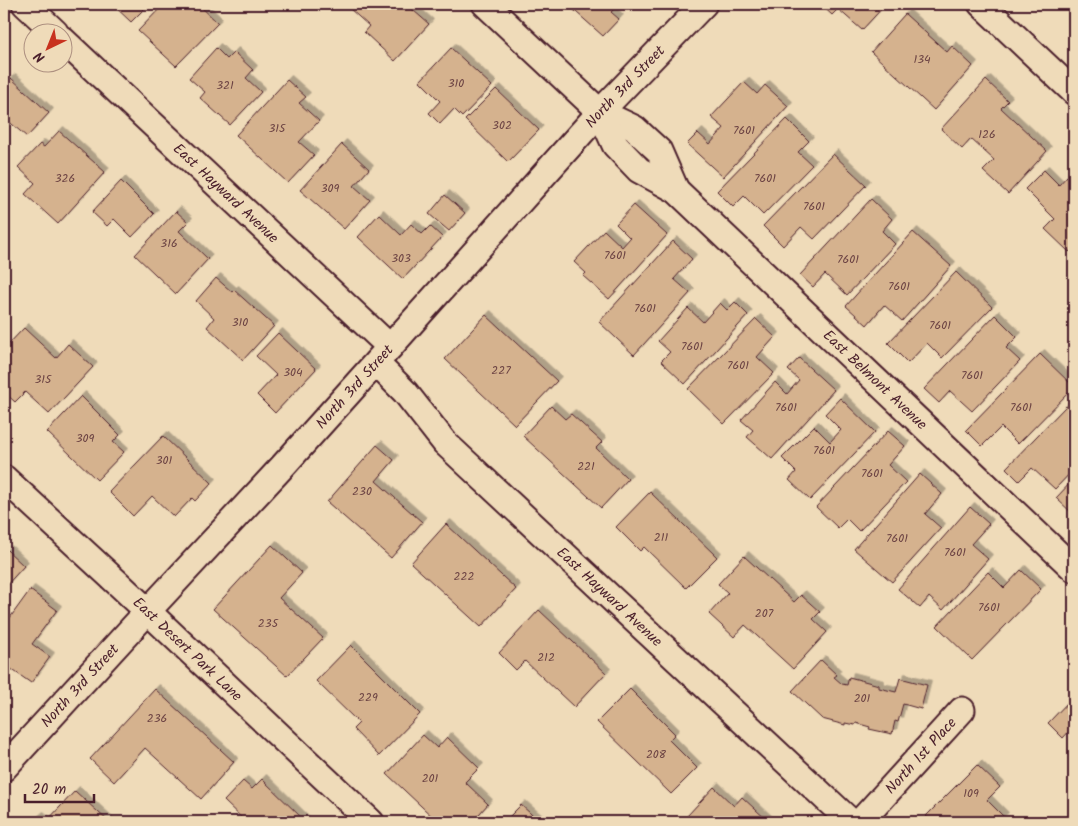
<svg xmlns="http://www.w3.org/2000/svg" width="1078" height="826" font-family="Kalam,sans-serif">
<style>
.building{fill:#d5b28e;stroke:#4a1f2b;filter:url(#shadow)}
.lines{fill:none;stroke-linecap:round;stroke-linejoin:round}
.street-casing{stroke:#4a1f2b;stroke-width:29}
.street{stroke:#efdbb9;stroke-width:25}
.labels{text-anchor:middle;stroke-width:4;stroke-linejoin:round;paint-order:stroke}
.number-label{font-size:12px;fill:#6d4444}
.street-label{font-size:15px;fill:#4a1f2b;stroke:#efdbb9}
</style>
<defs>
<filter id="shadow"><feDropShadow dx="4.5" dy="-4.5" stdDeviation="0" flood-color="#0004"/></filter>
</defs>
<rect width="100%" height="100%" fill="#efdbb9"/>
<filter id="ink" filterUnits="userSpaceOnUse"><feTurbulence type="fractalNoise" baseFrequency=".02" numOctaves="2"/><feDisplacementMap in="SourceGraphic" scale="10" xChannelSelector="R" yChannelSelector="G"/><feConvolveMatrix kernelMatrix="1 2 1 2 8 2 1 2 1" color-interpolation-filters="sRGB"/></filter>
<g filter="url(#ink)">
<g class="building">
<polygon points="112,4 149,4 131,22"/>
<polygon points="164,4 198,4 218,23 176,66 138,31"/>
<polygon points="353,4 406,4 429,24 395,61 364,32 369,26 349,8"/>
<polygon points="567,4 619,4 611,12 619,19 603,36"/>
<polygon points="820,4 886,4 862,30 838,9 832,15"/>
<polygon points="905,14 947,52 952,46 973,66 934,110 871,52"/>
<polygon points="216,48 227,59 234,52 253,70 246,78 261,92 230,125 200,98 205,92 189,78"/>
<polygon points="451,48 492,86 462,117 454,109 440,124 429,113 440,101 420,81"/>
<polygon points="11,78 49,113 27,137 6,119 4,122 4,86"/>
<polygon points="287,80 306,97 299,103 319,121 299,142 314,155 288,183 236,135"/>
<polygon points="986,80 1008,101 1001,108 1047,151 1008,194 983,171 994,160 971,139 962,149 941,129"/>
<polygon points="744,82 757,94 765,85 788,106 723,177 687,144 698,133 710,144 724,128 711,117"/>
<polygon points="496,89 539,130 508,162 465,120"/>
<polygon points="787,119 809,141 798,152 812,165 763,215 744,196 733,207 717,191"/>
<polygon points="59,131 105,172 58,224 25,194 35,183 18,167 40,144 44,147"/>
<polygon points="342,144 369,169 354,186 370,200 344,229 300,190"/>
<polygon points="833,154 866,185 814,239 801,227 783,246 763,226"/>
<polygon points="1044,170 1059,185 1067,176 1074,183 1074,247 1069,252 1045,229 1055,219 1025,189"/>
<polygon points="121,181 154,214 132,237 114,219 107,226 92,212"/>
<polygon points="445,195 465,213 449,231 429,214"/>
<polygon points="871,199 892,219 882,231 895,244 847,295 825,274 813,287 800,275"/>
<polygon points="634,205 667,235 609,299 583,276 586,273 574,262 604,230 622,247 630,238 616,224"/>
<polygon points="176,211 188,222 179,231 208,259 176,294 135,255"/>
<polygon points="379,214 401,235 411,224 422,234 430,226 442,237 403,279 358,237"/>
<polygon points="913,232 951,266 902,321 884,305 867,325 846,306"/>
<polygon points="673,241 692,259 674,279 690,293 634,355 599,322"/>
<polygon points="956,272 992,307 942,358 927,343 908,363 888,343"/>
<polygon points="216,278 232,292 234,290 274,326 243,360 207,327 214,318 196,301"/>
<polygon points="735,302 748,315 685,384 661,361 670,352 658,341 688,308 703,322 720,303 727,310"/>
<polygon points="486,315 557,381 515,425 445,359"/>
<polygon points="995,315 1017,337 1006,348 1020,361 972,411 950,391 939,403 924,389"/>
<polygon points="756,319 775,337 757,357 774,373 724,424 688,389"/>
<polygon points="24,328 56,358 68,344 93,367 49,414 25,392 15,402 4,392 4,349"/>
<polygon points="278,333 316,369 275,413 257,395 276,375 256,356"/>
<polygon points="1040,354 1074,387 1018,444 1001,427 982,446 966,430"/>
<polygon points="799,358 834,390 772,459 747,437 753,430 741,420 775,382 787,394 799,380 788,370"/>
<polygon points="81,396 120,435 113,442 124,452 97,480 47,432"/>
<polygon points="840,398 875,432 810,500 789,480 796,472 782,458 814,426 830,442 841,430 825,414"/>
<polygon points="551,406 565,419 571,414 602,442 596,448 628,479 601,508 523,436"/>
<polygon points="1066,406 1074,413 1074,469 1055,489 1032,468 1019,481 1006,468"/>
<polygon points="888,431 905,446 888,465 906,482 859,531 847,519 838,528 816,507"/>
<polygon points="163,436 212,483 195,501 192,498 174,517 152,496 133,516 109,492"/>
<polygon points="377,445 394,460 376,481 422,522 391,558 327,502"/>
<polygon points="920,474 942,494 925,514 941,528 892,582 854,549"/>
<polygon points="1074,479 1074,515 1056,498"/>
<polygon points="650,492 717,557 686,588 644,547 640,551 616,527"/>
<polygon points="970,507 989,524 971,544 988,559 943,610 929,597 920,608 898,589"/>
<polygon points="446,524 516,589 481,627 411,563"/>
<polygon points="272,545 302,573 279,598 323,638 287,676 213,609"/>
<polygon points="7,550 24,566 4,588 4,553"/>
<polygon points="744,556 794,602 801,595 820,612 813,619 827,632 793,669 745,625 734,637 709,614 728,593 718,584"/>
<polygon points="1021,570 1041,589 972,660 937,626 988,572 1004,588"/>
<polygon points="30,590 57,610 32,644 50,657 31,683 4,664 4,626"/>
<polygon points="539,610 606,673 574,707 525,661 516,670 499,653"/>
<polygon points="351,645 420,714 379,756 353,729 359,723 316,681"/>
<polygon points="821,660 837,675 834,677 842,684 847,685 849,677 879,685 879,688 896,692 900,678 927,685 921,709 903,704 898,722 895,721 892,734 869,729 870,727 856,723 855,725 845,723 845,725 822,719 792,691"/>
<polygon points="155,689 234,762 201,799 145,748 114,782 90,759"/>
<polygon points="630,689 675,734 669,740 697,768 671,794 597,722"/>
<polygon points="1074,696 1074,726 1063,738 1048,723"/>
<polygon points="423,735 437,748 447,737 479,768 465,782 488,804 472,822 467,822 465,820 463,822 438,822 387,774"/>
<polygon points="977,765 1000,787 987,800 1004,817 998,822 933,822 926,816"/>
<polygon points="262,779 306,822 246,822 224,801 243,781 252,789"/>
<polygon points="714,787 734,806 742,797 768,821 767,822 694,822 687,816"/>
<polygon points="75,791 109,822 46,822"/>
<polygon points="521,805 540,822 504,822"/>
<polygon points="39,816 46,822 32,822"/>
</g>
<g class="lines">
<g class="street-casing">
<g id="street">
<polyline points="25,4 55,32"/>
<polyline points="485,4 600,112 634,128 659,151 676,190"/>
<polyline points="981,4 1074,92"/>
<path id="s1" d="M 62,39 L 390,347"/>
<path id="s2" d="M 600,112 L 615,145 L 639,170 L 676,190 L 1074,569"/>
<path id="s3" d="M 376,363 L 405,392 L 445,443 L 851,822"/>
<path id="s4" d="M 4,478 L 123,588 L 371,822"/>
<path id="s5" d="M 4,768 L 147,612 L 282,467 L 390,347 L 600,112 L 704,4"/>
<path id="s6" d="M 860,822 L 962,710"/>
</g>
</g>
<use href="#street" class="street"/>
</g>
</g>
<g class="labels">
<g class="number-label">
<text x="922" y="63">134</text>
<text x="456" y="87">310</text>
<text x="225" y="89">321</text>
<text x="502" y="129">302</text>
<text x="277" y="132">315</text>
<text x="744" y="134">7601</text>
<text x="987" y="138">126</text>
<text x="65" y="182">326</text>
<text x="765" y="182">7601</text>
<text x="330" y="192">309</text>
<text x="814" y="210">7601</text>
<text x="169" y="247">316</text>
<text x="615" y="259">7601</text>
<text x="401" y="262">303</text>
<text x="848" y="263">7601</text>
<text x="899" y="290">7601</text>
<text x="645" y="312">7601</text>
<text x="240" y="326">310</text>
<text x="940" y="329">7601</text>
<text x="692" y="350">7601</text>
<text x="738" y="369">7601</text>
<text x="501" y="374">227</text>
<text x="293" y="376">304</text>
<text x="972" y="379">7601</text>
<text x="43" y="383">315</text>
<text x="786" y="411">7601</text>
<text x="1021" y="411">7601</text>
<text x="85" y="442">309</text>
<text x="824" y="454">7601</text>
<text x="164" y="464">301</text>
<text x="586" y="470">221</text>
<text x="872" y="477">7601</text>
<text x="362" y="495">230</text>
<text x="661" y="541">211</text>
<text x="897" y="542">7601</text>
<text x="955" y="556">7601</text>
<text x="464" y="580">222</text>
<text x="989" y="611">7601</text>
<text x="764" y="617">207</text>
<text x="268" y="627">235</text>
<text x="546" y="661">212</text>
<text x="368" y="701">229</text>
<text x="862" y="702">201</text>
<text x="157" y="722">236</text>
<text x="656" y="758">208</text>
<text x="430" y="782">201</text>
<text x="971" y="797">109</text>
</g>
<g class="street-label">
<text dy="5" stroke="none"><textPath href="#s5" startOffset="922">North 3rd Street</textPath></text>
<text dy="5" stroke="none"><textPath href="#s1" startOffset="225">East Hayward Avenue</textPath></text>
<text dy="5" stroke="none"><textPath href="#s2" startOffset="388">East Belmont Avenue</textPath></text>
<text dy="5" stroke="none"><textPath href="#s5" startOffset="518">North 3rd Street</textPath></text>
<text dy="5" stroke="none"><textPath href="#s3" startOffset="331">East Hayward Avenue</textPath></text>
<text dy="5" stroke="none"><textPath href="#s4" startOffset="251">East Desert Park Lane</textPath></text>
<text dy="5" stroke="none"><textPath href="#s5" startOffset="112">North 3rd Street</textPath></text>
<text dy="5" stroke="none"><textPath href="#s6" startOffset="90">North 1st Place</textPath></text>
</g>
</g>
<rect width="1078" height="826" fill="none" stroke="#efdbb9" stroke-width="20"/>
<rect x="10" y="10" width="1058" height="806" fill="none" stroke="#4a1f2b" stroke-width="2" filter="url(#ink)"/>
<g transform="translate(48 48) rotate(223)"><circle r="24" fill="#efdbb9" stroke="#ad9080"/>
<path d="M0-4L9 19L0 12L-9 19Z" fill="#c8321e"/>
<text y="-8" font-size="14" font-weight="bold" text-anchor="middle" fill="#4a1f2b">N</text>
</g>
<path d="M25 794v8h69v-8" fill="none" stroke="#4a1f2b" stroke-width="2.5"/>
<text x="32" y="794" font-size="15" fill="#4a1f2b" stroke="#efdbb9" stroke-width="4" paint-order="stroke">20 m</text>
</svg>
